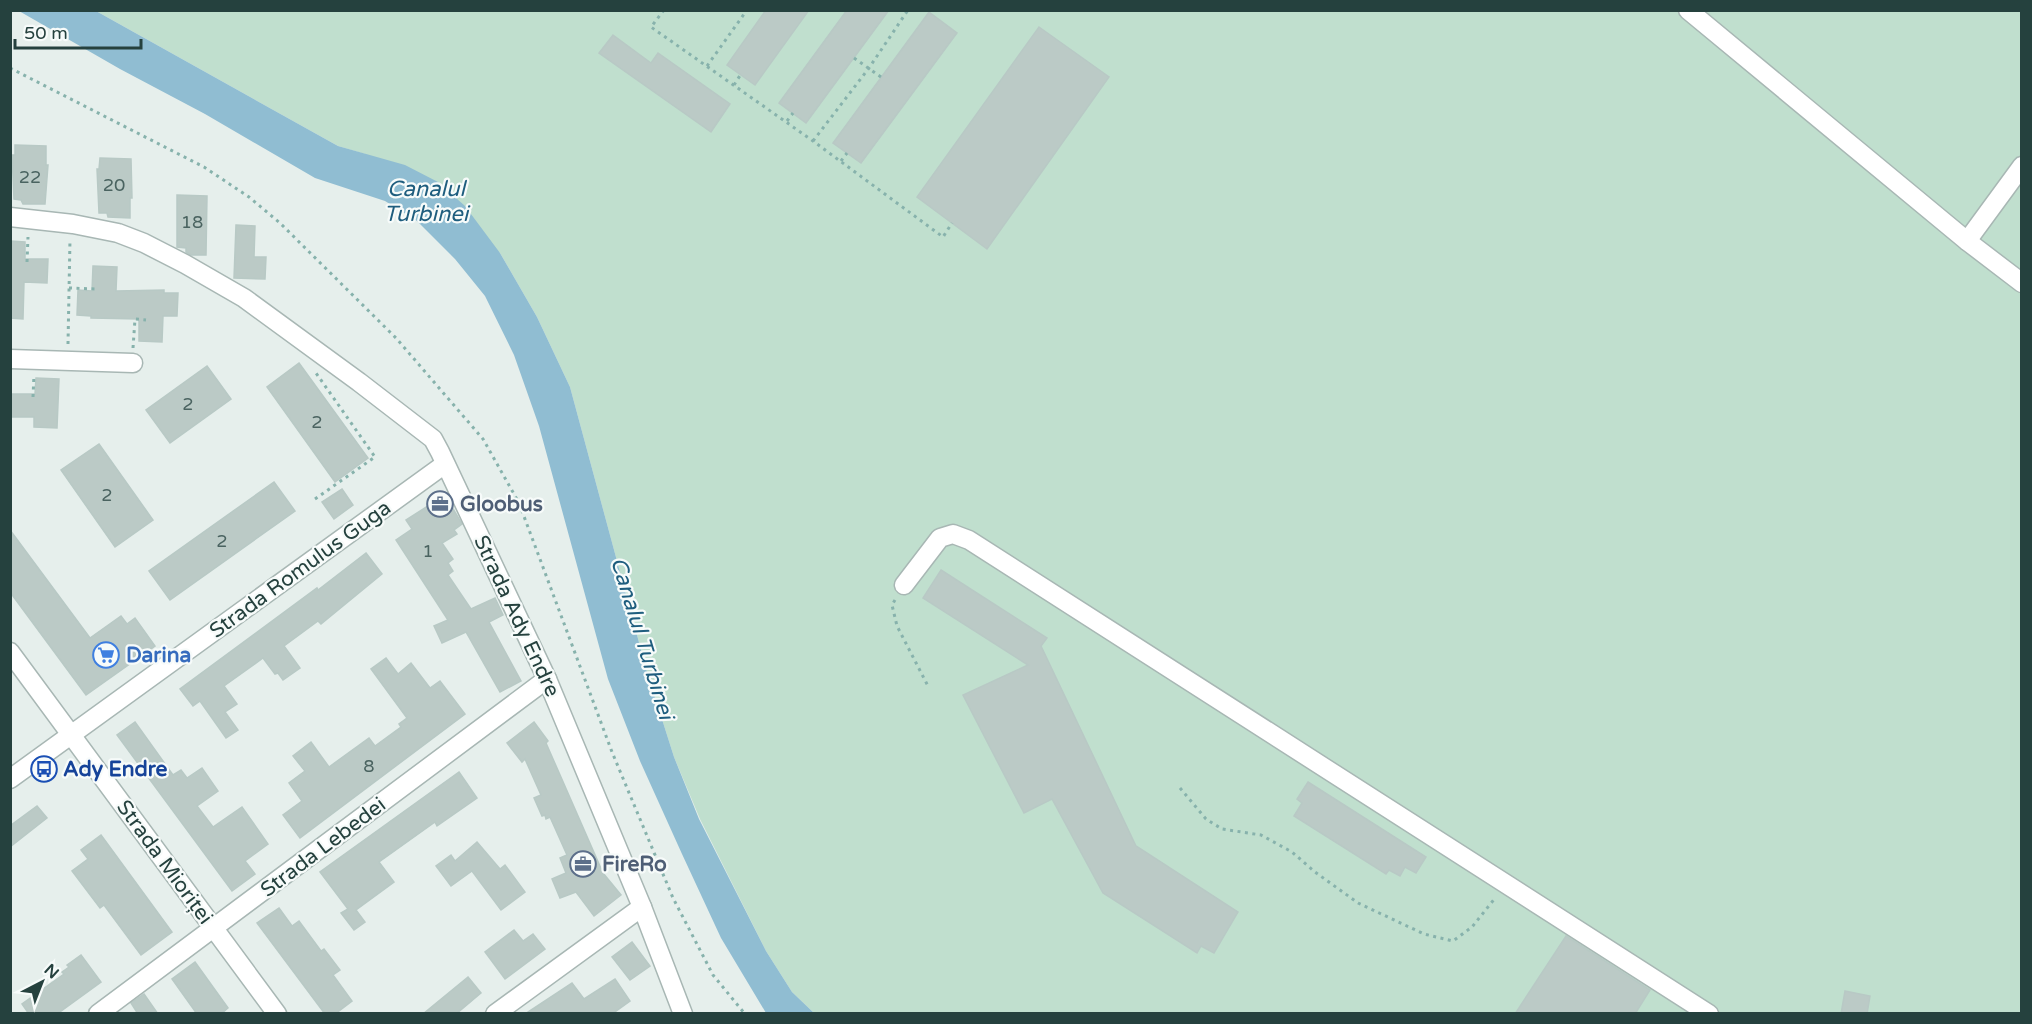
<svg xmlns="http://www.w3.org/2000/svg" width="2032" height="1024" font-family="'Varela Round',sans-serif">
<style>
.green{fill:#c0dfce}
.water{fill:#90bdd2}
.building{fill:#bbcac6;stroke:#b8c9c5;stroke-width:1.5}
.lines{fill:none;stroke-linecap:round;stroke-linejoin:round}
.minor-casing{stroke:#a8b7b4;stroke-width:21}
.path{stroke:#87b2ac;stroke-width:3;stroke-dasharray:3 4.5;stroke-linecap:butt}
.minor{stroke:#fff;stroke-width:18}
.labels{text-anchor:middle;stroke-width:4.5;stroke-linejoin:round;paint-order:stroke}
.number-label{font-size:18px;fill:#4a6360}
.service-label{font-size:21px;font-weight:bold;fill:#4e5e75;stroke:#f7fbfa;text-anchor:start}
.street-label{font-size:21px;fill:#25413e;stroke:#f7fbfa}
.shop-label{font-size:21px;font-weight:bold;fill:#366cbe;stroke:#f7fbfa;text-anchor:start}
.transit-label{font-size:21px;font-weight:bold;fill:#164399;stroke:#f7fbfa;text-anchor:start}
.water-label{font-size:22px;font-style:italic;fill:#1e5d7e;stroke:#f7fbfa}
</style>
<rect width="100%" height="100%" fill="#e6efec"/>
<polygon class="green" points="96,11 2021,11 2021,1013 814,1013 792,992 766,951 700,819 674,757 647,672 570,387 537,317 500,253 365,154 338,146"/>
<polygon class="water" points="19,11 96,11 338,146 405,165 438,182 465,206 500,253 537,317 570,387 647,672 674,757 699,819 766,951 792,992 814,1013 766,1013 721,938 682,854 640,761 608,679 539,426 514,355 485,296 455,259 417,221 385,201 315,178 205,114 120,69"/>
<g class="building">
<polygon points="766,10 809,10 755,85 727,65"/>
<polygon points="847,10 889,10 806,123 779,103"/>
<polygon points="929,12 957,33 861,163 833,143"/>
<polygon points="1039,27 1109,77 987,249 917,197"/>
<polygon points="613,35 651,63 658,53 730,104 711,132 599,53"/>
<polygon points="15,145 46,146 46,165 48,165 45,204 23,204 21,200 14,199 12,155 15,155"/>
<polygon points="100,158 131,159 132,198 130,198 130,218 108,217 107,213 99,213 97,169 99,169"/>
<polygon points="177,195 207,196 206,255 191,255 186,252 186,248 177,247"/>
<polygon points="236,225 255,226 254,257 266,257 265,279 234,278"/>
<polygon points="10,241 25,242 25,259 48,259 47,283 24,282 23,319 10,318"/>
<polygon points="93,266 117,267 116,291 164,290 164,293 178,293 177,316 163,316 162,342 139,341 139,319 91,318 91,316 77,315 78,290 92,291"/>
<polygon points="299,363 368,458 335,482 267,387"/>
<polygon points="207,366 231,399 170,443 146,410"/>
<polygon points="36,378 59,379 57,428 34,427 34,417 10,417 10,394 35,394"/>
<polygon points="99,444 153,520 115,547 61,470"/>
<polygon points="274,482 295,511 170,600 149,571"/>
<polygon points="342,489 353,505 334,519 322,502"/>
<polygon points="445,495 462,524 454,530 457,534 442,543 453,559 448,563 453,571 448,575 471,609 495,598 503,615 489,622 521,681 500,692 466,632 442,643 434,626 448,620 396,540 412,529 406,520"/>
<polygon points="10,530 90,638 121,616 127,624 135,618 155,646 86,695 10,592"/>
<polygon points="366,553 382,574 321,624 318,621 284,646 300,668 283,680 278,673 275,674 263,658 224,686 237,704 225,712 238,730 226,738 200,701 193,706 180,689 317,588 318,590"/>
<polygon points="941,570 1047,638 1041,646 1136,846 1238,912 1214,953 1201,946 1197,953 1103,893 1052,799 1024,813 963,695 1028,665 923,598"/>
<polygon points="386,658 398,674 411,663 430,688 440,681 465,714 300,838 283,815 302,801 289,783 305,771 293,756 311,742 329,767 369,738 375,746 401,727 399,724 407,718 371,669"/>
<polygon points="135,722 173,775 181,770 187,778 202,768 218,791 197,806 213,827 242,807 268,844 245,861 255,874 232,891 117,735"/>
<polygon points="534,722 548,741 546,743 603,873 621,895 594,916 576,892 560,898 552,879 566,873 560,858 567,855 550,817 546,819 545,815 542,816 534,798 541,795 525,759 522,762 507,743"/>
<polygon points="459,772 477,798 437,826 435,822 379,862 394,882 356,910 365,922 354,930 341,913 348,909 320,872"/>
<polygon points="1308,782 1426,857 1416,873 1405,867 1400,876 1389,870 1386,874 1294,816 1302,803 1297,799"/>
<polygon points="37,806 47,818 10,847 10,826"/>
<polygon points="101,835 172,932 141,955 104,905 100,908 72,871 88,859 81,850"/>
<polygon points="477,842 500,869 505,865 525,892 501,910 472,871 451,886 436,866 451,855 455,861"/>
<polygon points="279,908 292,926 299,921 321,951 324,949 340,970 333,975 352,1001 335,1014 325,1014 257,923"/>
<polygon points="514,930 523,941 533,934 545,949 505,979 485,952"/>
<polygon points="1566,936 1650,990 1635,1014 1515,1014"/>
<polygon points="632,942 650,966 630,980 612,957"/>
<polygon points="81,955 101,982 57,1014 29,1014 22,1004 64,974 62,972 69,967 67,965"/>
<polygon points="195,962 228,1008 221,1014 197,1014 172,979"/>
<polygon points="468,977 481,993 456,1014 423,1014"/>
<polygon points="615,979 630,1001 612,1014 525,1014 572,983 584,999"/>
<polygon points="1845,991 1870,996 1867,1014 1841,1014"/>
<polygon points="144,994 158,1014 138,1014 131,1003"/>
</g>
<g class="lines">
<g class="minor-casing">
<g id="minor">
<polyline points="1688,10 1967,241 2022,283"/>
<polyline points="10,217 73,224 118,233 144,243 185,264 244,298 359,382 433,439 440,452 547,679 642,907 683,1014"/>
<polyline points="1967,241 2022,166"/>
<polyline points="10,359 133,363"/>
<polyline points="904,585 940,538 953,534 969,540 1709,1014"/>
<polyline points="10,652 277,1014"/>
<polyline points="10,779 445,464"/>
<polyline points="98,1014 547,679"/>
<polyline points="495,1014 642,907"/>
</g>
</g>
<g class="path">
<polyline points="664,10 651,27 813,141 943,237 952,223"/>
<polyline points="854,58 881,77"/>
<polyline points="707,66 747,10"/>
<polyline points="10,68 204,167 249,197 280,223 396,338 483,439 519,503 612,752 673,898 713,975 745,1014"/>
<polyline points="734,85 741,74"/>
<polyline points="787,121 793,113"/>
<polyline points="813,141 869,68 908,10"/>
<polyline points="841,161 847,153"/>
<polyline points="27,262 28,237"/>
<polyline points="69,288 97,289"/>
<polyline points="68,344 70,239"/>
<polyline points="133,348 135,319 146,320"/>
<polyline points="33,397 34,375"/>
<polyline points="315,499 375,457 316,373"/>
<polyline points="895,600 892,605 897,626 929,688"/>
<polyline points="1180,788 1206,819 1222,829 1261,835 1292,852 1315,872 1358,903 1424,934 1453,941 1472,927 1496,897"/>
</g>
<use href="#minor" class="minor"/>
</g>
<defs>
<g id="office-ring" transform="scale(1.35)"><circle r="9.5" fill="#f7fbfa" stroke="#5c6f8a" stroke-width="1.5"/><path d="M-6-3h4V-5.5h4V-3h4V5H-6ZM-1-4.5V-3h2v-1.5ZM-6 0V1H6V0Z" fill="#5c6f8a"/></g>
<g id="supermarket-ring" transform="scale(1.35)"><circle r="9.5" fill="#f7fbfa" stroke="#3f7fe0" stroke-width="1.5"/><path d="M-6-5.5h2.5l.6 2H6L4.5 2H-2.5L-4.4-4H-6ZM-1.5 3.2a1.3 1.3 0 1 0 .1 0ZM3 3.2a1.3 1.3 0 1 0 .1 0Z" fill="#3f7fe0"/></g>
<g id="bus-ring" transform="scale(1.35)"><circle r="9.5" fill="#f7fbfa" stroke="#1a4fb4" stroke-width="1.5"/><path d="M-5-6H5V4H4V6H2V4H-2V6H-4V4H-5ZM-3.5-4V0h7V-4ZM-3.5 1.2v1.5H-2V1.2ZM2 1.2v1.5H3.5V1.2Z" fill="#1a4fb4"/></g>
</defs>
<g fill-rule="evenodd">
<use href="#office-ring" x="440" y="504"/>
<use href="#supermarket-ring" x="106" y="655"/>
<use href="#bus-ring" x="44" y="769"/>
<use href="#office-ring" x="583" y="864"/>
</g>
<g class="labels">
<g class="number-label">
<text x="30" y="183">22</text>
<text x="114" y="191">20</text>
<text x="192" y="228">18</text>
<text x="188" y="410">2</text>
<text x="317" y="428">2</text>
<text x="107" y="501">2</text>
<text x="222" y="547">2</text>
<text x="428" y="557">1</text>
<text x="369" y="772">8</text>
</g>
<g class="service-label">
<text x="460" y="511">Gloobus</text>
<text x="602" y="871">FireRo</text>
</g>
<g class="street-label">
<text transform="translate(300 569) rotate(-36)" y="7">Strada Romulus Guga</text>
<text transform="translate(517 616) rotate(65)" y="7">Strada Ady Endre</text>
<text transform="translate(323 847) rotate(-37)" y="7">Strada Lebedei</text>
<text transform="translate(165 862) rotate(54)" y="7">Strada Mioriței</text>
</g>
<g class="shop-label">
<text x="126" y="662">Darina</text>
</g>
<g class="transit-label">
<text x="63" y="776">Ady Endre</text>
</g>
<g class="water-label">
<text x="426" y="196">Canalul<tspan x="426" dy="25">Turbinei</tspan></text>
<text transform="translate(643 638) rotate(73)" y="8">Canalul Turbinei</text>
</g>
</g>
<rect width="2032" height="1024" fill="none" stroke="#25413e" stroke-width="24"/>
<g transform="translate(42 982) rotate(42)" stroke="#f7fbfa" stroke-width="4.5" paint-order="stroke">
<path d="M0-4.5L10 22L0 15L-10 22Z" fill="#25413e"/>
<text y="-9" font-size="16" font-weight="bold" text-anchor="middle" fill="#25413e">N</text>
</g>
<path d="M15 39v9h126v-9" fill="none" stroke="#25413e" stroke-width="3"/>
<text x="24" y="39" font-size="18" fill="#25413e" stroke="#f7fbfa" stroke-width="4.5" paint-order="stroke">50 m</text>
</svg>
